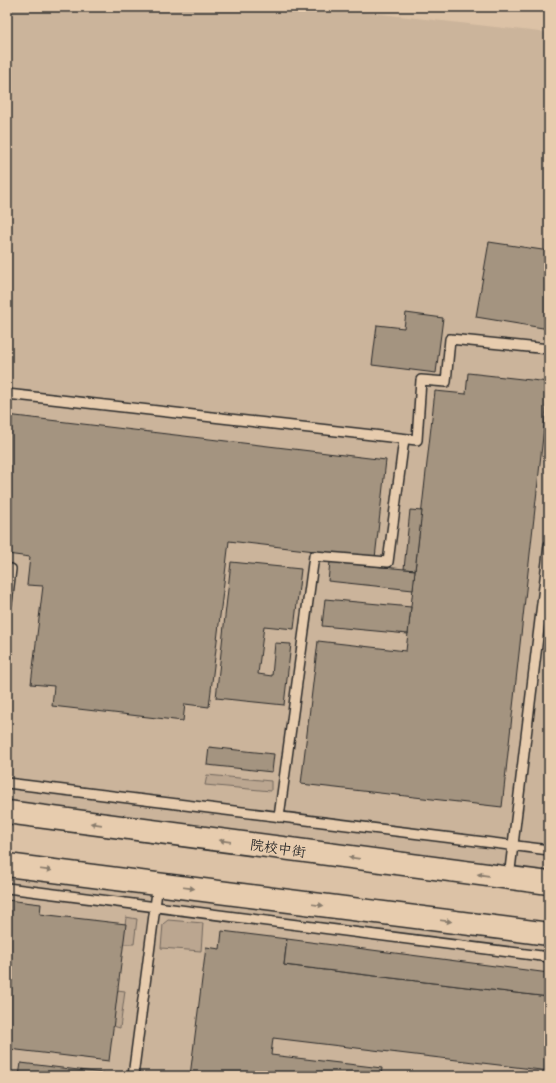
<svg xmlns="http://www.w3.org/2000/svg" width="556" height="1083" font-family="Caveat,'LXGW WenKai TC',sans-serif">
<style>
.built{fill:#cbb49b}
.green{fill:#bba690;stroke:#73685e}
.building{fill:#a49480;stroke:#2b2b2b}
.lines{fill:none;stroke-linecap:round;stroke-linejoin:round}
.service-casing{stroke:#2b2b2b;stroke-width:12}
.secondary-casing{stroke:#2b2b2b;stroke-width:25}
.path{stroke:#2b2b2b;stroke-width:2.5;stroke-dasharray:1 3;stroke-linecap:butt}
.service{stroke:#e7ccae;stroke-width:9}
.secondary{stroke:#e7ccae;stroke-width:22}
.oneway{fill:#897c6c}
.labels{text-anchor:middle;stroke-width:3;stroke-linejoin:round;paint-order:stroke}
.street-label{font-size:14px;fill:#2b2b2b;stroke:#e7ccae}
</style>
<rect width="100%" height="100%" fill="#dcc2a6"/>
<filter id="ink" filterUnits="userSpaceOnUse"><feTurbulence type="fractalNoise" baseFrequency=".025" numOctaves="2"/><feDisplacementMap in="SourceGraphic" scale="8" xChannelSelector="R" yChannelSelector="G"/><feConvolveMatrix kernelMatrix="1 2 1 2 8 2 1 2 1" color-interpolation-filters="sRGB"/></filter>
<g filter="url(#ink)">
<g class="built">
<polygon points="7,7 320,7 549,33 549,876 7,802"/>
<polygon points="7,878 549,942 549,1076 7,1076"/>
</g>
<g class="green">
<polygon points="207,775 271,781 271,791 205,785"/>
<polygon points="126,917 137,919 134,944 123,944"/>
<polygon points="168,920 203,923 201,951 161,948 163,924"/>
<polygon points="117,990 125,991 120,1028 113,1026"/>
</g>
<g class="building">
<polygon points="489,242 549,251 549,329 476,317"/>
<polygon points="406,313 443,318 436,373 372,365 377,325 404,328"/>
<polygon points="468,373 549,382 502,807 301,784 318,641 406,651 435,391 466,394"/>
<polygon points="7,415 386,460 375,558 229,541 209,707 185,704 183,721 52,706 54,686 31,684 43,586 27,585 30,557 7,554"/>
<polygon points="410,510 422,511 415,570 404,569"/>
<polygon points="231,562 301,569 294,629 264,626 258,674 272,676 275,643 291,644 284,705 216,698"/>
<polygon points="330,562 415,570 413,590 328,581"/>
<polygon points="325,599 411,607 408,634 322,626"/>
<polygon points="209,747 274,754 272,772 207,765"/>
<polygon points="7,900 41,904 40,914 126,924 109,1061 9,1049 7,1066"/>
<polygon points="222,931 287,939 284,965 549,997 549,1071 273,1038 271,1055 382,1068 381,1076 190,1076 206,947 220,949"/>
<polygon points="287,939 549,973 549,997 284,965"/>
<polygon points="21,1063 103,1073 103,1076 19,1076"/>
</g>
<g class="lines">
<g class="service-casing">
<g id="service">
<polyline points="7,394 417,440 421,380 446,382 450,339 549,349"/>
<polyline points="7,568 11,569 7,603"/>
<polyline points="7,783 549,850"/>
<polyline points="279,817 314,556 388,562 404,439"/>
<polyline points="509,878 549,545"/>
<polyline points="7,888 549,957"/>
<polyline points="133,1076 158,884"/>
</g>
</g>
<g class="secondary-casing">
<g id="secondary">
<polyline points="7,812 549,883"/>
<polyline points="7,865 549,934"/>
</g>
</g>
<polyline class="path" points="505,7 549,12"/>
<use href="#service" class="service"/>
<use href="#secondary" class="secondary"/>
</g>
<defs><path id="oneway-solid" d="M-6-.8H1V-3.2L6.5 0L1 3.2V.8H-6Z"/></defs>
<g class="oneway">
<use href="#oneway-solid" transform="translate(96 824) rotate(-172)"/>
<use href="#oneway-solid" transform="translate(225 841) rotate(-172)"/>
<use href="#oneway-solid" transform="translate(354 858) rotate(-172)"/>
<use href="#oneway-solid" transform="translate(46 870) rotate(7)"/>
<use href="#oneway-solid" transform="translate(483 875) rotate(-172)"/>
<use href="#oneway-solid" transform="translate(189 888) rotate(7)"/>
<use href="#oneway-solid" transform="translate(318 905) rotate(7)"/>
<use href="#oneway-solid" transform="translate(446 921) rotate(7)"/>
</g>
</g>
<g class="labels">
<g class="street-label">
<text transform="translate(278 848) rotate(8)" y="5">院校中街</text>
</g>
</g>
<rect width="556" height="1083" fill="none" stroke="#e7ccae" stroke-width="24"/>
<rect x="12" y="12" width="532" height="1059" fill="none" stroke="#2b2b2b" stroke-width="1.5" filter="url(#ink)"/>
</svg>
